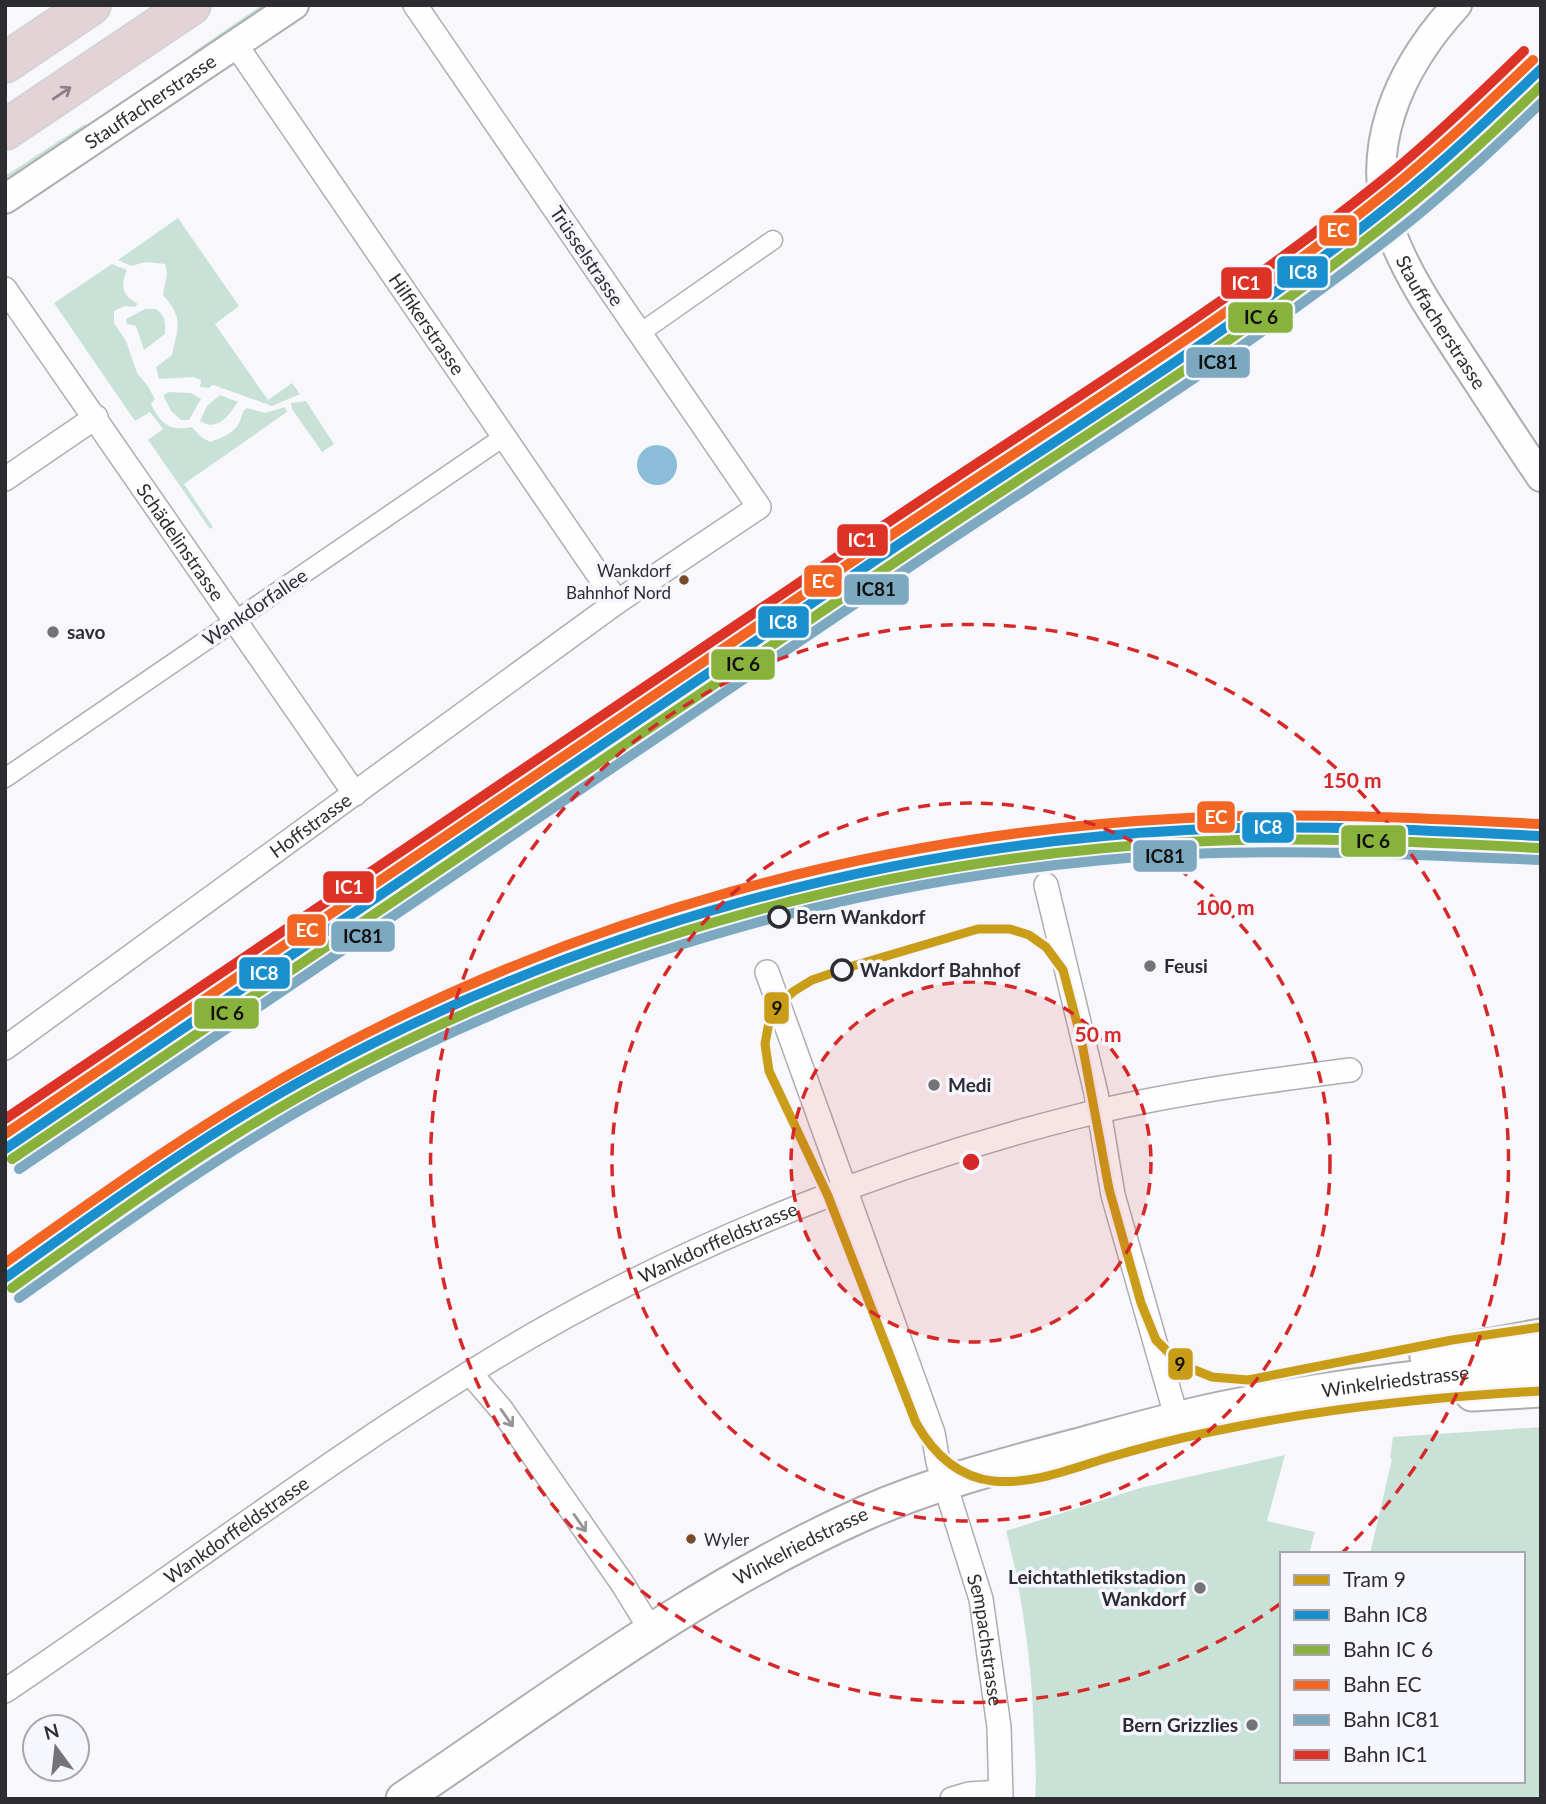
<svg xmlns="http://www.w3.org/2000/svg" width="1546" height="1804" font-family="Lato,sans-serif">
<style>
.green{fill:#c9e2d8}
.water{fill:#8bbcd8}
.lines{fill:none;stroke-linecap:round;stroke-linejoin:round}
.pedestrian-casing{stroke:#aeaeb1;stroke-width:21}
.minor-casing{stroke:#aeaeb1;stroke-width:26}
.tertiary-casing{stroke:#aeaeb1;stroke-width:32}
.secondary-casing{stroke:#aeaeb1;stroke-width:37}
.motorway-casing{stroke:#d3d3d5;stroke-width:42}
.pedestrian{stroke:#fefeff;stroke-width:18}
.minor{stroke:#fefeff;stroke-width:23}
.tertiary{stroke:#fefeff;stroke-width:28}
.secondary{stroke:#fefeff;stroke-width:33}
.motorway{stroke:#e3d3d7;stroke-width:38}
.rail-1-casing{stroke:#f6f6fe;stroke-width:16}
.rail-2-casing{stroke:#f6f6fe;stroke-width:16}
.rail-3-casing{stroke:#f6f6fe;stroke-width:16}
.rail-4-casing{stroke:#f6f6fe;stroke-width:16}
.rail-5-casing{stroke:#f6f6fe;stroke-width:16}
.rail-1{stroke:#1a8fce;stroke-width:10}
.rail-2{stroke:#89b23d;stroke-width:10}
.rail-3{stroke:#f26522;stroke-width:10}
.rail-4{stroke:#7da9c0;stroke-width:10}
.rail-5{stroke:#dd3327;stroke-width:10}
.tram-1-casing{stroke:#f6f6fe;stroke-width:14}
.tram-1{stroke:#c99d18;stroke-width:9}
.oneway{stroke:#888084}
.oneway2{stroke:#969698}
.ring{fill:none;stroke:#d62828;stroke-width:3.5;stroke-dasharray:12 9}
.bus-dot{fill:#7a4b2a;stroke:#f6f6fe;stroke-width:2.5}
.poi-dot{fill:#747478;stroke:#f6f6fe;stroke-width:2.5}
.stop-dot{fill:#f6f6fe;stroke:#2d2d31;stroke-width:3.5}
.labels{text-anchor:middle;stroke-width:7;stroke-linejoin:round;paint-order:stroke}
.bus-label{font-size:17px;fill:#2d2d31;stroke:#f6f6fe;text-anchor:end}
.street-label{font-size:19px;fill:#2d2d31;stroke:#f6f6fe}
.poi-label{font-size:19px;font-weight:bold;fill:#2d2d31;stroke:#f6f6fe;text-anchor:start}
.stop-label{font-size:19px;font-weight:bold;fill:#2d2d31;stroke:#f6f6fe;text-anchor:start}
.centre{fill:#d62828;stroke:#f6f6fe;stroke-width:3.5}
.ring-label{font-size:21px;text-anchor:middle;font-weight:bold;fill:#d62828;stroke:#f6f6fe;stroke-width:7;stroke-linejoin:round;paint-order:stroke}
.line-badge{stroke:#f6f6fe;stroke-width:2.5}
.badge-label{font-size:19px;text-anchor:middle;font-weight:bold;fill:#fff}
.pale-badge-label{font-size:19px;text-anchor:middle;font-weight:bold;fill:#111}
</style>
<rect width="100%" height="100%" fill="#f8f8fc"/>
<g class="green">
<polygon points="262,5 271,5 195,57 192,53"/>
<polygon points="85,124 89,128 5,183 5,176"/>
<path d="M 178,218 L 239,306 L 215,324 L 268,400 L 292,383 L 300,394 L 272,406 L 213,385 L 209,388 L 200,387 L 201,380 L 194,377 L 159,379 L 156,367 L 172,355 C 178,325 184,319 163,295 L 167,274 L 165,264 L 146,262 L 131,266 L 118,260 Z"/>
<path d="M 112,264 L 127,270 C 120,287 122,295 138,304 L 135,307 L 125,306 L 114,311 L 114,323 L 126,341 L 137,373 L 147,385 L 155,399 L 151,404 C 160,423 170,432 192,427 L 201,437 L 210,442 C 220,438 234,434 239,423 C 243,416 240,413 247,408 L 265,413 L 285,407 L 287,412 L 184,484 L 213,527 L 210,529 L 148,440 L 163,429 L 150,412 L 135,421 L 54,303 Z"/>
<path d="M 145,309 L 156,309 C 165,315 166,323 165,334 L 144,350 L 136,326 L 127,324 L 126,319 Z"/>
<polygon points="169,392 191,393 201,399 189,420 181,420 171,411 163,395"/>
<path d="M 220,395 L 238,402 C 228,416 218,432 200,421 L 207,406 Z"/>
<polygon points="306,401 334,444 322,452 292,409 291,403"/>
<path d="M 1541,1427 L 1541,1799 L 1035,1799 C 1037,1777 1035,1755 1034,1734 C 1032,1665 1023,1598 1006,1531 L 1140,1488 L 1285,1455 L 1267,1521 L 1315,1532 L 1309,1554 L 1282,1554 L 1282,1781 L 1523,1781 L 1523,1554 L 1370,1554 L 1392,1459 L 1390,1458 L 1393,1437 Z"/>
</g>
<circle class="water" cx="657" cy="465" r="20"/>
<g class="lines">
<g class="pedestrian-casing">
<g id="pedestrian">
<polyline points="640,333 773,240"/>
<polyline points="5,778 505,436"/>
</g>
</g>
<g class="minor-casing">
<g id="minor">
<path id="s1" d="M 236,45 L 617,602"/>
<path id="s2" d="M 5,289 L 355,794"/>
<polyline points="5,479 96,417"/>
<polyline points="1046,885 1096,1093 1113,1195 1177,1419"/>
<path id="s3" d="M 767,972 L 933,1433 L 938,1462 L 981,1599 L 999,1727 L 1001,1799"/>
<path id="s4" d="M 5,1048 L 617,602 L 759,507 L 415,5"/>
<polyline points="470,1373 501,1409 622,1583 651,1630"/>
<path id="s5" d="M 5,1691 C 181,1573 348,1443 531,1336 C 697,1240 889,1164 1075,1117 C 1165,1094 1258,1082 1350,1070"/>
<polyline points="952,1799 969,1794 1001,1792"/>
</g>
</g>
<g class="tertiary-casing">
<g id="tertiary">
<path id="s6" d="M 1457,5 C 1398,69 1361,151 1393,237 C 1409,278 1435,316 1459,353 C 1486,394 1513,436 1541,477"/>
<path id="s7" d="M 5,199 L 294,5"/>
</g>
</g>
<g class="secondary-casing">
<g id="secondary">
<polyline points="1427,1357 1541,1336"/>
<polyline points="1472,1394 1541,1390"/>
<path id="s8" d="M 403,1799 C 553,1698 697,1588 863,1514 C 931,1484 1004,1465 1076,1446 C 1124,1433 1172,1419 1220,1409 C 1326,1387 1433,1375 1541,1365"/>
</g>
</g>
<g class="motorway-casing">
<g id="motorway">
<polyline points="5,63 91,5"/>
<polyline points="5,130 191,5"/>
</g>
</g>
<use href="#pedestrian" class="pedestrian"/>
<use href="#minor" class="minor"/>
<use href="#tertiary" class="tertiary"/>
<use href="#secondary" class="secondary"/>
<use href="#motorway" class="motorway"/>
<g class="rail-1-casing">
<g id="rail-1">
<path d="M 5,1149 C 300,949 594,750 889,551 C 1059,437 1234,331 1394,202 C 1445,161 1493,115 1541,69"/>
<path d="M 5,1278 C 105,1206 206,1133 314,1074 C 583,928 882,846 1187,830 C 1305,824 1423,830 1541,836"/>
</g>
</g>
<g class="rail-2-casing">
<g id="rail-2">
<path d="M 12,1159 C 310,957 608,755 907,554 C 1073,442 1245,338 1401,212 C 1450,173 1496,130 1541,86"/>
<path d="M 12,1288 C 112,1216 212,1144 320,1085 C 587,939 885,858 1188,842 C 1305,836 1423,842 1540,848"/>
</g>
</g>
<g class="rail-3-casing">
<g id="rail-3">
<path d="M 5,1134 C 298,936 591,737 884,540 C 1053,426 1228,320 1386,193 C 1438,151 1485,106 1533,60"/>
<path d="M 5,1263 C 103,1193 202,1122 308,1064 C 577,916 880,833 1187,818 C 1305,812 1423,818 1541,824"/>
</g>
</g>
<g class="rail-4-casing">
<g id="rail-4">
<path d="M 19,1169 C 318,967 617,764 917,562 C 1082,451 1253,347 1409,222 C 1455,185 1498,144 1541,103"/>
<path d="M 19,1298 C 119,1227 218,1155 325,1096 C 590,951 888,869 1189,854 C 1306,849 1423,855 1540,860"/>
</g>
</g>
<g class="rail-5-casing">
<path id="rail-5" d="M 5,1119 C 297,922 588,725 880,528 C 1047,415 1221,310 1379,183 C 1430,142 1477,97 1524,51"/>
</g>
<use href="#rail-1" class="rail-1"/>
<use href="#rail-2" class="rail-2"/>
<use href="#rail-3" class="rail-3"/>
<use href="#rail-4" class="rail-4"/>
<use href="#rail-5" class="rail-5"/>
<g class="tram-1-casing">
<path id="tram-1" d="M 1541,1327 L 1452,1340 L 1248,1380 L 1212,1377 L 1180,1364 L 1156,1340 L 1141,1303 L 1109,1189 L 1081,1038 L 1063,970 L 1046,947 L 1029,935 L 1010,929 L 978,929 L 856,965 L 812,980 L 794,991 L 779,1004 L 769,1022 L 765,1044 L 769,1071 L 828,1196 L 916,1423 C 933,1453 958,1477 993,1481 C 1032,1485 1071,1469 1107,1458 C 1141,1448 1175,1439 1210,1432 C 1319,1409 1429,1397 1541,1391"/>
</g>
<use href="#tram-1" class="tram-1"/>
</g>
<defs><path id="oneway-shaft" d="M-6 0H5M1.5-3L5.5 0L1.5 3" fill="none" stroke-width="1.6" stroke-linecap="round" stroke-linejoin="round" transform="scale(1.75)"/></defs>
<use class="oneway" href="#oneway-shaft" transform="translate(62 93) rotate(-34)"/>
<g class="oneway2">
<use href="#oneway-shaft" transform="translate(507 1418) rotate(55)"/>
<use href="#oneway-shaft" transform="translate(580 1523) rotate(55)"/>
</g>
<circle cx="971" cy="1162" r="180" fill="#d62828" fill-opacity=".12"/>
<g class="ring">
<circle cx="971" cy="1162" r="180"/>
<circle cx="971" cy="1162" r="359"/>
<path d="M1280 1604A539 539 0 1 1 1342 1553"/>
</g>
<g class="bus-dot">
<circle cx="684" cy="580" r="6"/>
<circle cx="691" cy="1539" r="6"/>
</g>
<g class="poi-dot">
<circle cx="53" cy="632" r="7"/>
<circle cx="1150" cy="966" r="7"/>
<circle cx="934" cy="1085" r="7"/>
<circle cx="1200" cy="1588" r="7"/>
<circle cx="1252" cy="1725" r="7"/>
</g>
<g class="stop-dot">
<circle cx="779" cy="917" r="10"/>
<circle cx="842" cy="970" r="10"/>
</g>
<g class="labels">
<g class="bus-label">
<text x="671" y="577">Wankdorf<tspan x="671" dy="22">Bahnhof Nord</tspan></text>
<text x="704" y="1546" text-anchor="start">Wyler</text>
</g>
<g class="street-label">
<text dy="7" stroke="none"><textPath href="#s7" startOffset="175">Stauffacherstrasse</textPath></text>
<text transform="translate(587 256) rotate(56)" y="7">Trüsselstrasse</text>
<text dy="7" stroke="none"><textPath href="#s6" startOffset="352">Stauffacherstrasse</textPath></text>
<text dy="7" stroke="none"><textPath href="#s1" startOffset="338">Hilfikerstrasse</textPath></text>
<text dy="7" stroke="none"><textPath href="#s2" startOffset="308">Schädelinstrasse</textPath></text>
<text transform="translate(255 607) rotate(-34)" y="7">Wankdorfallee</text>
<text dy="7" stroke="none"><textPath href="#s4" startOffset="378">Hoffstrasse</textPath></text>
<text dy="7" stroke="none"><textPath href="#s5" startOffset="844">Wankdorffeldstrasse</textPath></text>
<text dy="7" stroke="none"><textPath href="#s8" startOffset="1092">Winkelriedstrasse</textPath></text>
<text dy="7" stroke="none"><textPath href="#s5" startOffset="282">Wankdorffeldstrasse</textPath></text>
<text dy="7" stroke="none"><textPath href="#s8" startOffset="472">Winkelriedstrasse</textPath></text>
<text dy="7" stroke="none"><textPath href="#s3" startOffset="704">Sempachstrasse</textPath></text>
</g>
<g class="poi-label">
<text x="67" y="639">savo</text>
<text x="1164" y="973">Feusi</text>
<text x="948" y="1092">Medi</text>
<text x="1186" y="1584" text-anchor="end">Leichtathletikstadion<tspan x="1186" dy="22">Wankdorf</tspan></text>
<text x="1238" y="1732" text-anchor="end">Bern Grizzlies</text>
</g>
<g class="stop-label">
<text x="796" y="924">Bern Wankdorf</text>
<text x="860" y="977">Wankdorf Bahnhof</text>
</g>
</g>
<circle cx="971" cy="1162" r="10" class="centre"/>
<g class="ring-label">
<text x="1352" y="788">150 m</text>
<text x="1225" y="915">100 m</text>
<text x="1098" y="1042">50 m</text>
</g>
<g class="line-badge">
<rect x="1318" y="214" width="40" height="33" rx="7" fill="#f26522"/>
<rect x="1276" y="255" width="53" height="34" rx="7" fill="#1a8fce"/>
<rect x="1220" y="266" width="53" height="34" rx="7" fill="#dd3327"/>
<rect x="1227" y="301" width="67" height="33" rx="7" fill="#89b23d"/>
<rect x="1185" y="346" width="66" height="33" rx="7" fill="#7da9c0"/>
<rect x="836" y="523" width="53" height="34" rx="7" fill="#dd3327"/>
<rect x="803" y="564" width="40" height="34" rx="7" fill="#f26522"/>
<rect x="843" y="573" width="67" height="33" rx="7" fill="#7da9c0"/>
<rect x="757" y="605" width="53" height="34" rx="7" fill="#1a8fce"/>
<rect x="710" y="648" width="66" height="33" rx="7" fill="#89b23d"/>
<rect x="1196" y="800" width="40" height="34" rx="7" fill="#f26522"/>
<rect x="1241" y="811" width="54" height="33" rx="7" fill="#1a8fce"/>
<rect x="1340" y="824" width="67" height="34" rx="7" fill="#89b23d"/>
<rect x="1132" y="839" width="66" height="34" rx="7" fill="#7da9c0"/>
<rect x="322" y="870" width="53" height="34" rx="7" fill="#dd3327"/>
<rect x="286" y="913" width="41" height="34" rx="7" fill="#f26522"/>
<rect x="330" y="920" width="66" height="33" rx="7" fill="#7da9c0"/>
<rect x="238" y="956" width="53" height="34" rx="7" fill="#1a8fce"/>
<rect x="763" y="991" width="27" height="34" rx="7" fill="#c99d18"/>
<rect x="193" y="997" width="67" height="33" rx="7" fill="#89b23d"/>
<rect x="1167" y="1347" width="27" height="34" rx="7" fill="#c99d18"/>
</g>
<g class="badge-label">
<text x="1338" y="237">EC</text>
<text x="1303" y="279">IC8</text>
<text x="1246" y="290">IC1</text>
<text x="862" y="547">IC1</text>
<text x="823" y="588">EC</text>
<text x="783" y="629">IC8</text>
<text x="1216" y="824">EC</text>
<text x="1268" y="834">IC8</text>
<text x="349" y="894">IC1</text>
<text x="307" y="937">EC</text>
<text x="264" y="980">IC8</text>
</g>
<g class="pale-badge-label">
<text x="1261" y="324">IC 6</text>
<text x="1218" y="369">IC81</text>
<text x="876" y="596">IC81</text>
<text x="743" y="671">IC 6</text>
<text x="1373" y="848">IC 6</text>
<text x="1165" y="863">IC81</text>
<text x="363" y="943">IC81</text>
<text x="777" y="1015">9</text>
<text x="227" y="1020">IC 6</text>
<text x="1180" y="1371">9</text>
</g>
<rect width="1546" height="1804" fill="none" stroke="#2d2d31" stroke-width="14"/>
<rect x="1280" y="1552" width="245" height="231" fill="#f6f6fe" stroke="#a6a6ac" stroke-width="2"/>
<rect x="1294" y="1575" width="35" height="10" fill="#c99d18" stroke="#a6a6ac" stroke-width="2"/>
<text x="1343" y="1587" font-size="21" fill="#2d2d31">Tram 9</text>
<rect x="1294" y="1610" width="35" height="10" fill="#1a8fce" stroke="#a6a6ac" stroke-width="2"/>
<text x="1343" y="1622" font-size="21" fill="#2d2d31">Bahn IC8</text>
<rect x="1294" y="1645" width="35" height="10" fill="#89b23d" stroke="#a6a6ac" stroke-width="2"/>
<text x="1343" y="1657" font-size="21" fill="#2d2d31">Bahn IC 6</text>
<rect x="1294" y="1680" width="35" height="10" fill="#f26522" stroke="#a6a6ac" stroke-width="2"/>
<text x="1343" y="1692" font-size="21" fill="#2d2d31">Bahn EC</text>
<rect x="1294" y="1715" width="35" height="10" fill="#7da9c0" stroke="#a6a6ac" stroke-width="2"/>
<text x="1343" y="1727" font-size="21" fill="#2d2d31">Bahn IC81</text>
<rect x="1294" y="1750" width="35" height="10" fill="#dd3327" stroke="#a6a6ac" stroke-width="2"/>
<text x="1343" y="1762" font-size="21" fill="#2d2d31">Bahn IC1</text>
<g transform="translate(56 1748) rotate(345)"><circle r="33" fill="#f6f6fe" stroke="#a6a6ac" stroke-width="2"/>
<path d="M0-5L12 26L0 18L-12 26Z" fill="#747478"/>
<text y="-10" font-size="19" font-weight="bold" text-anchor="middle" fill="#2d2d31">N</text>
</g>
</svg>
